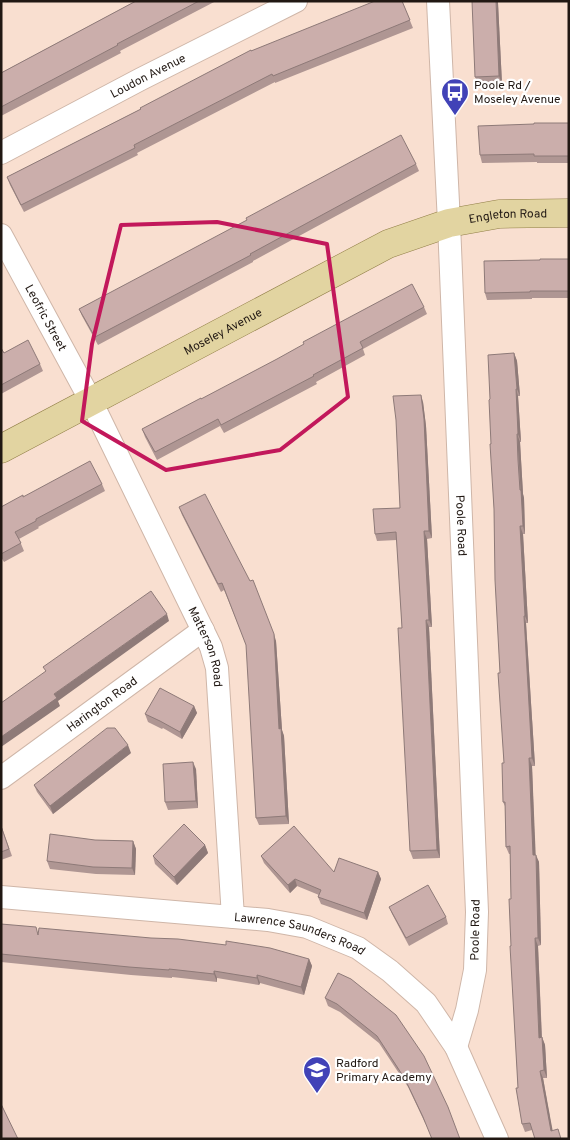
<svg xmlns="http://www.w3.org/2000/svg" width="570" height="1140" font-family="Overpass,sans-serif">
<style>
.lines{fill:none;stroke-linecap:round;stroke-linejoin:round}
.minor-casing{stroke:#cfb6a8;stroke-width:24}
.major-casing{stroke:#917f47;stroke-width:29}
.minor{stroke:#fff;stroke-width:22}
.major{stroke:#e2d4a1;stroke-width:28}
.wall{fill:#af9693}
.shaded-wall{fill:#8e7a78}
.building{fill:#cbaeab;stroke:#8e7a78}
.marked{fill:none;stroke:#c2185b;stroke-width:4;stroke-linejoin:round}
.labels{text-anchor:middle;stroke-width:4.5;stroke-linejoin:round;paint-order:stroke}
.street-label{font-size:12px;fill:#211813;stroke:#fff}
.poi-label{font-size:12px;fill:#211813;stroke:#fff;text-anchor:start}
</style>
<rect width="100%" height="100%" fill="#f9dfd0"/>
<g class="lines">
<g class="minor-casing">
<g id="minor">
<path id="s1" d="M 438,1 L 449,223 L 477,912 L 475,970 L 467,1010 L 456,1047"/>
<path id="s2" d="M 1,153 L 141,79 L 296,1"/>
<path id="s3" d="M 1,235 L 91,401 L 211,647 L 217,668 L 233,917"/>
<path id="s4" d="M 1,778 L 203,630"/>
<path id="s5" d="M 1,897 L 268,920 L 307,927 L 358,948 L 390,971 L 426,1003 L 456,1047 L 497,1139"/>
</g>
</g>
<g class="major-casing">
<g id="major">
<path id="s6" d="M 1,449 L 388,244 L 449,223 L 499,214 L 569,213"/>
</g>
</g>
<use href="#minor" class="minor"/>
<use href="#major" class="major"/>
</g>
<g class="wall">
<polygon points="136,1 216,1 120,51 121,53 1,116 1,73"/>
<polygon points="402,1 413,28 275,83 275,82 137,153 138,155 24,212 10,185 7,177 141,109 251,51"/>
<polygon points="498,3 502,84 478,84 475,77"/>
<polygon points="569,123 569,163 537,163 537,162 482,163 480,155"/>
<polygon points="416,164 419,171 253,261 253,262 98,345 82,316 79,309"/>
<polygon points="569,259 569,298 532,298 532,299 487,300 485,293"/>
<polygon points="424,307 427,314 363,349 365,355 316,382 317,384 224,433 220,426 157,460 145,437 142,429 201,399"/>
<polygon points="1,348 4,353 40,364 43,371 1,394"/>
<polygon points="514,353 517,361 520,396 518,396 521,442 520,442 523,494 524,498 525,534 523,534 528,623 526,623 535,766 532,766 535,855 539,862 541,945 538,946 542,1037 545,1045 547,1078 543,1078 552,1130 561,1139 532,1130 525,1132 522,1124 518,1088 511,946 511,899 510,854 509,854 506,847 505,806 503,802 504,763 500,673 490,399"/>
<polygon points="423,402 426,426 432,538 427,539 432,627 429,627 440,858 413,859 410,851 402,628 397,540 377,541 375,534 400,508"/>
<polygon points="102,484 105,491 38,527 39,528 19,539 24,551 4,562 1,557 1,507 23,497"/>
<polygon points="179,507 276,641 282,730 284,736 289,824 259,825 256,818 247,646 224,590 221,592 182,515"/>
<polygon points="194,706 197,713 182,739 163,728 162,729 148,722 145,714"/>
<polygon points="131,753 53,814 37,792 34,785"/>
<polygon points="196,769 198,808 168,810 165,802"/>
<polygon points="1,825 12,856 1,860"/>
<polygon points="95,840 133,841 136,849 135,875 96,874 50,869 47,861"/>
<polygon points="205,845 208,853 177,885 155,864 153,856"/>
<polygon points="261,856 334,872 378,872 381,879 367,920 321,904 318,897 319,895 297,886 290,893 264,863"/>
<polygon points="389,907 446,917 448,924 409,946 392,914"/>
<polygon points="1,924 38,935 309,959 312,966 304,995 260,983 259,985 217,978 217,982 172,977 172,978 131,975 1,962"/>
<polygon points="325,998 396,1015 426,1125 408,1087 379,1043 340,1012 328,1006"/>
</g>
<g class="shaded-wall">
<polygon points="496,1 498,1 498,3 502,84 499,76"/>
<polygon points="514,353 517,361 520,396 517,389"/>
<polygon points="516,389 518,396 521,442 518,434"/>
<polygon points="421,395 423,402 426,426 432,538 429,531"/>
<polygon points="517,434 520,442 523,494 524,498 525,534 523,526"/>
<polygon points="520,526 523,534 528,623 525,616"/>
<polygon points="424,531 427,539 432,627 429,620"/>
<polygon points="167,614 169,621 58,701 60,706 1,747 1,737 54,694"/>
<polygon points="524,616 526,623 535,766 532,758"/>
<polygon points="426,620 429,627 440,858 437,850"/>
<polygon points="274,634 276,641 282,730 284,736 289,824 286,816 279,729"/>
<polygon points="194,706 197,713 182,739 180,732"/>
<polygon points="128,745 131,753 53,814 50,806"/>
<polygon points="529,758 532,766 536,862 533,855"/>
<polygon points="193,762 196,769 198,808 196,801"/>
<polygon points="133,841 136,849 135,875 132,868"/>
<polygon points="205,845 208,853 177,885 174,877"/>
<polygon points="536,855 539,862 541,945 538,938"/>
<polygon points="378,872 381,879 367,920 364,913"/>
<polygon points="295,879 297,886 290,893 288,885"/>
<polygon points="535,938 538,946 542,1045 539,1038"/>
<polygon points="309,959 312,966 304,995 301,987"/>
<polygon points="214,971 217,978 217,982 214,974"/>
<polygon points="257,975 260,983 259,985 257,978"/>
<polygon points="542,1037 545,1045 547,1078 544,1070"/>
<polygon points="540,1071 543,1078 554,1138 551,1131"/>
</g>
<g class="building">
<polygon points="136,1 199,1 117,44 118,45 1,107 1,73"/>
<polygon points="375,1 402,1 410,20 273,76 272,74 134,145 135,148 21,205 7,177 141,109 140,108 251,50 251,51"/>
<polygon points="472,1 496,1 499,76 475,77"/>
<polygon points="534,123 569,123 569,156 534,156 534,154 480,155 478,126 534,124"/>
<polygon points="401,135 416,164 250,254 251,255 95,337 79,309 247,220 246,218"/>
<polygon points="540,259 569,259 569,291 530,291 530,292 485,293 484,261 540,260"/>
<polygon points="412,284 424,307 360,342 363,348 313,375 314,376 221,425 218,419 155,452 142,429 201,398 201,399 277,359 304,344 303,342"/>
<polygon points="28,340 40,364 1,385 1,348 4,353"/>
<polygon points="514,353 517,389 516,389 518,434 517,434 518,460 520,490 521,490 523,526 520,526 525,616 524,616 532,758 529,758 533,855 536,855 538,938 535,938 536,965 539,1038 542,1037 544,1070 540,1071 551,1131 558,1129 561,1139 535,1139 530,1123 522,1124 516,1088 518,1088 510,946 511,946 509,899 511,899 510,846 506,847 505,802 503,802 502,763 504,763 498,673 500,673 495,580 494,509 490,444 491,444 489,400 490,399 488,355"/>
<polygon points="421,395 424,419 429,531 424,531 429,620 426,620 437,850 410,851 398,628 402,628 396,532 375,534 373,509 400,508 396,420 393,396"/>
<polygon points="90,461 102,484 36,519 36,521 15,532 21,543 1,554 1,507 23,495 23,497"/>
<polygon points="205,494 250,581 253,580 274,634 279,729 281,728 286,816 256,818 246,645 222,583 218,584 179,507"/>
<polygon points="151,591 167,614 54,694 57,698 1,737 1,703 46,671 43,667"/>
<polygon points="160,688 194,706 180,732 160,721 145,714"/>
<polygon points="107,728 115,728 128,745 50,806 34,785"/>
<polygon points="193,762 196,801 165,802 163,764"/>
<polygon points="184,824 205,845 174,877 153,856"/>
<polygon points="1,826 9,849 1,852"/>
<polygon points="294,826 334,872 339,858 378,872 364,913 318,897 321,890 295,879 288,885 261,856"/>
<polygon points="50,834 95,840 133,841 132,868 93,867 47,861"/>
<polygon points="428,885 446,917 406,938 389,907"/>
<polygon points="1,924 36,927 38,935 39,928 151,938 178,939 226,945 226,941 270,948 309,959 301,987 257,975 257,978 214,971 214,974 169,969 169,970 129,967 1,954"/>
<polygon points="338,973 351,979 396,1015 424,1056 448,1107 460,1139 432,1139 423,1117 405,1079 377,1036 337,1004 325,998"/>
<polygon points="1,1104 18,1139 1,1139"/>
</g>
<path class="marked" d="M 217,222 L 327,244 L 348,397 L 280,450 L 166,470 L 82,421 L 92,344 L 121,225 Z"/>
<defs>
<g id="bus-pin" transform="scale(1.4375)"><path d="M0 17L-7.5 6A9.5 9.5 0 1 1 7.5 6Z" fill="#4142b7" stroke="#fff"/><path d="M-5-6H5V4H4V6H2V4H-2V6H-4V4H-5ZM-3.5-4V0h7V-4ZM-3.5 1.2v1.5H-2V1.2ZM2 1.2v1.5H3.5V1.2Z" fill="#fff"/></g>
<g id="school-pin" transform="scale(1.4375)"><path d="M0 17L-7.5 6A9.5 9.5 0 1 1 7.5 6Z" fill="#4142b7" stroke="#fff"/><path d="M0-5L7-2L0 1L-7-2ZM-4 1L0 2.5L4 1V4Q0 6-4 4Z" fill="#fff"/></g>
</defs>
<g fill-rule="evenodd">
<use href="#bus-pin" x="455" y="92"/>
<use href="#school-pin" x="317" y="1070"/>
</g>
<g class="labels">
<g class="street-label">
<text dy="4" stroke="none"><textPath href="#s2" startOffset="166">Loudon Avenue</textPath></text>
<text dy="4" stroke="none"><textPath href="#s6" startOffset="562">Engleton Road</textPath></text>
<text dy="4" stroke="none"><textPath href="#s3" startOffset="94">Leofric Street</textPath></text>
<text dy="4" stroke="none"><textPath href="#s6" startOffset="251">Moseley Avenue</textPath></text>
<text dy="4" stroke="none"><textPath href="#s1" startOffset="525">Poole Road</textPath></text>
<text dy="4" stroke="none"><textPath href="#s3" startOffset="461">Matterson Road</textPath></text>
<text dy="4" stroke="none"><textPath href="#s4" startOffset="125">Harington Road</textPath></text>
<text transform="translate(475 930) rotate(-89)" y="4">Poole Road</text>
<text dy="4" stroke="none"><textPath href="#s5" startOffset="302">Lawrence Saunders Road</textPath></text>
</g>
<g class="poi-label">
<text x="474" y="89">Poole Rd /<tspan x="474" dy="14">Moseley Avenue</tspan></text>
<text x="336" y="1067">Radford<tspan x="336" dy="14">Primary Academy</tspan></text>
</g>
</g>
<rect width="570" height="1140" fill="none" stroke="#211813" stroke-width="5"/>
</svg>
